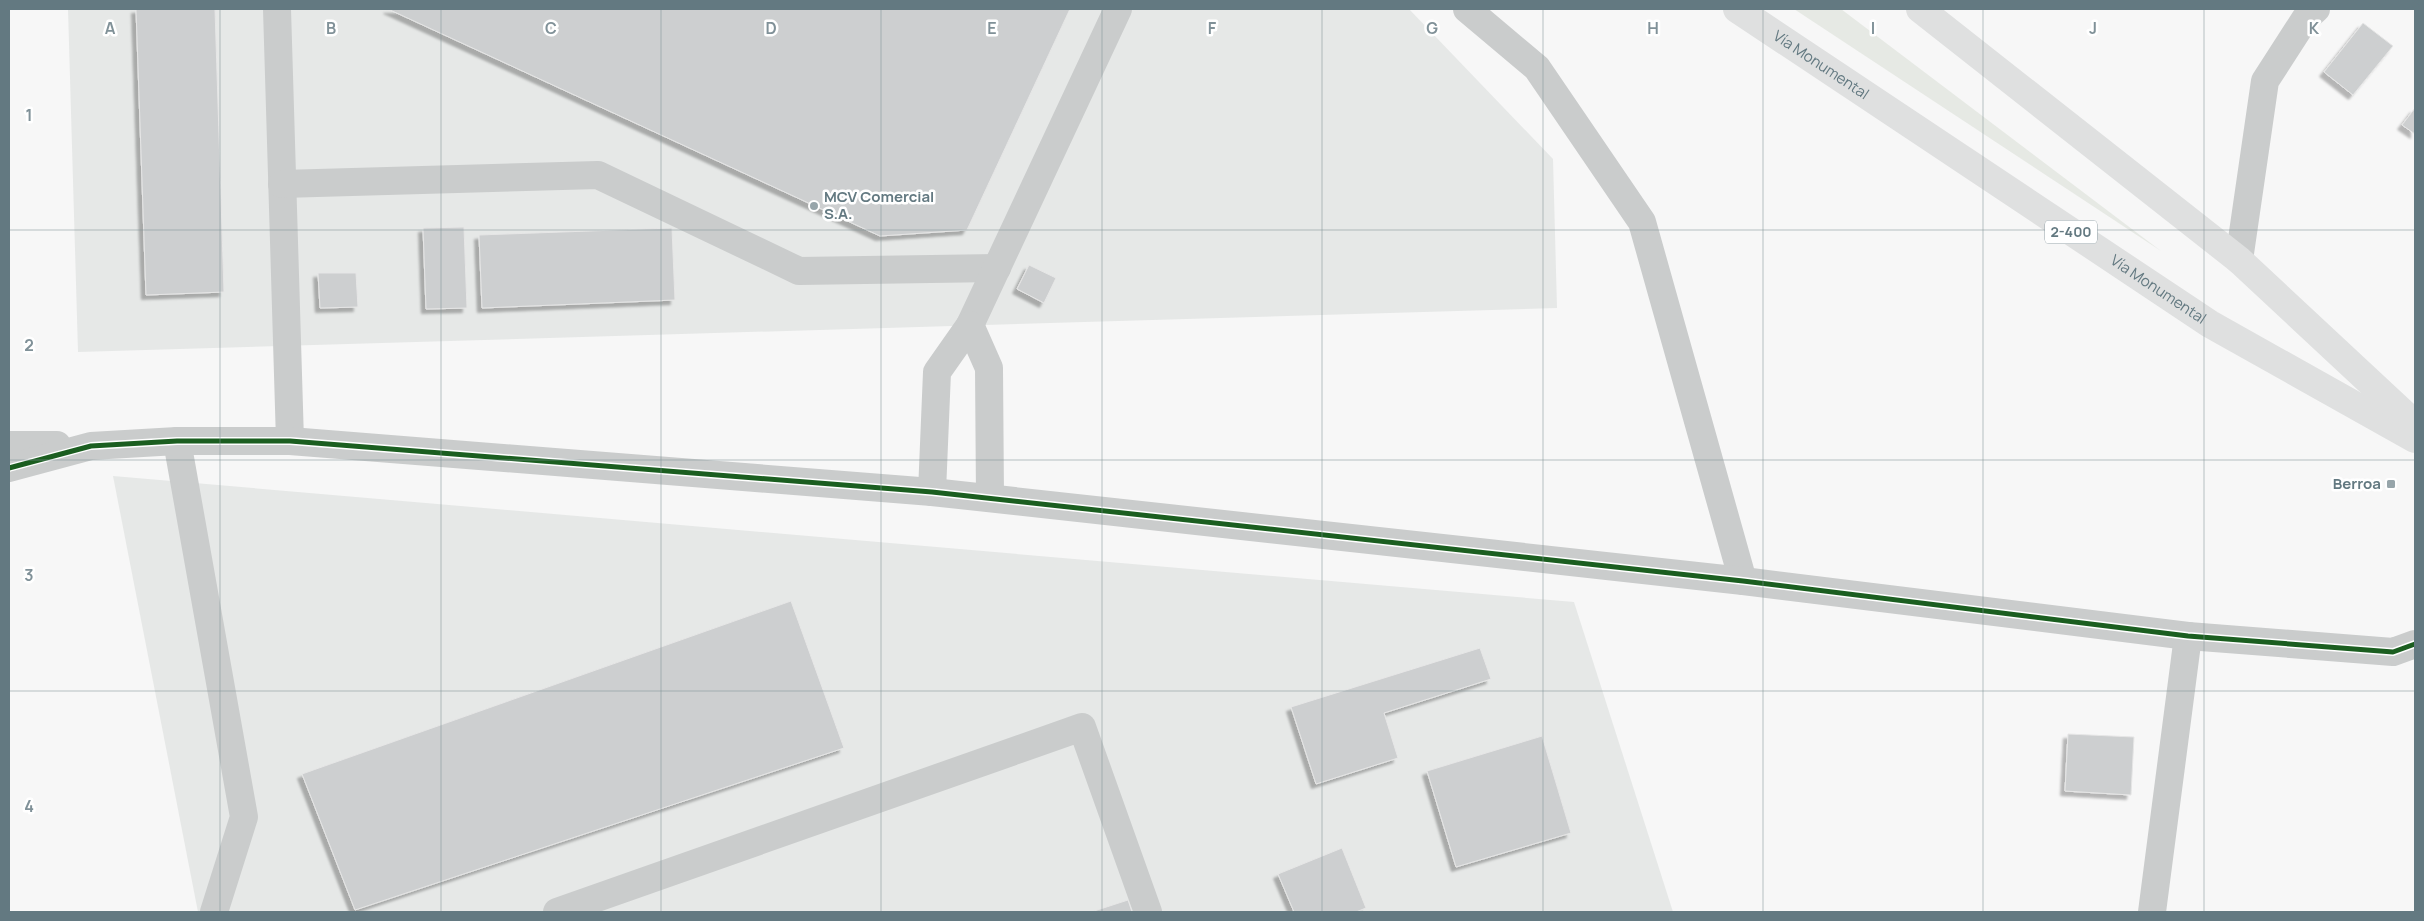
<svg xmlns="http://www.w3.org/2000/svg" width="2424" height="921" font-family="Manrope,sans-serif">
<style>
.built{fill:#e6e8e7}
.green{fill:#e6e9e4}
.building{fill:#cdcfd0;stroke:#e6e6e6;filter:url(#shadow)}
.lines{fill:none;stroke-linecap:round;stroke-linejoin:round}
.minor{stroke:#cacccc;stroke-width:28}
.highway{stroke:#dfe0e0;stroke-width:28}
.cycleway-casing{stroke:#fff;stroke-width:8}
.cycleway{stroke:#1b5e20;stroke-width:5}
.grid{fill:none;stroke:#809198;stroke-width:1;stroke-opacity:0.55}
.poi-dot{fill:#97a5aa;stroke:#fff;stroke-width:2}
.labels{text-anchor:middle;stroke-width:5;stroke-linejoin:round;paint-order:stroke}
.shield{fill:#fff;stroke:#92a1a7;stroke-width:1}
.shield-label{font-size:14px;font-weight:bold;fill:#637981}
.street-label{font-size:15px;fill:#637981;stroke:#fff}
.poi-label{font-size:15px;font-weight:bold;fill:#637981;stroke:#fff;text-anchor:start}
.grid-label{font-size:16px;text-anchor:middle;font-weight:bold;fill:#809198;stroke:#fff;stroke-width:5;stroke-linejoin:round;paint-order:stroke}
</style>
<defs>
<filter id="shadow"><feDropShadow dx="-4.5" dy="4.5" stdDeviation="1" flood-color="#0004"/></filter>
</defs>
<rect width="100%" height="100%" fill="#f7f7f7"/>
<g class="built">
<polygon points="68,9 1409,9 1553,159 1557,308 78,352"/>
<polygon points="113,476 1574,602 1673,912 198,912"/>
</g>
<polygon class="green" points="1794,9 1841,9 2161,251"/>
<g class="building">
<polygon points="136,9 215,9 224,292 146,295"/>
<polygon points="388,9 1070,9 967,230 880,236"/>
<polygon points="2363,23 2393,46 2353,95 2324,72"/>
<polygon points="2415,108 2415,134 2402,125"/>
<polygon points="464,227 467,308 426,309 423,228"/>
<polygon points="672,228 675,300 482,308 479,235"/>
<polygon points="1029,265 1056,278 1044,303 1017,289"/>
<polygon points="318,273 356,273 358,307 320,308"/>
<polygon points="791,601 844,748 355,910 302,774"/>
<polygon points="1480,648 1491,679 1384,713 1398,758 1316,784 1291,707"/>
<polygon points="2068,734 2134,737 2131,795 2065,791"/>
<polygon points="1542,736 1571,833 1456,867 1427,771"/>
<polygon points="1342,848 1366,908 1356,912 1294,912 1278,874"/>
<polygon points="1128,900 1132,912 1091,912"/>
</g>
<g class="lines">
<g class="minor">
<polyline points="277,9 290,441"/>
<polyline points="1467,9 1537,68 1642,222 1743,581"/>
<polyline points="282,184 598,175 799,271 997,268"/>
<polyline points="2239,260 2265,81 2305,19 2316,9"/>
<polyline points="970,325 1118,9"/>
<polyline points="177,441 244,817 214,912"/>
<polyline points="9,445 57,445"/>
<polyline points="9,468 91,446 177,441 290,441 932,492 1743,581 2188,636 2393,652 2415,644"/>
<polyline points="932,492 937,372 970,325 989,368 990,498"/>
<polyline points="557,912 1082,727 1148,912"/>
<polyline points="2152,912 2188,636"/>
</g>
<g class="highway">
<path id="s1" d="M 1737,9 L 2210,324 L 2415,439"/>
<polyline points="1920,9 2239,260 2415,424"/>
</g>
<g class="cycleway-casing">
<polyline id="cycleway" points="9,468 91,446 177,441 290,441 932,492 1743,581 2188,636 2393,652 2415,644"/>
</g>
<use href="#cycleway" class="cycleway"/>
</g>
<path class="grid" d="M 220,9 L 220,912M 441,9 L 441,912M 661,9 L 661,912M 881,9 L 881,912M 1102,9 L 1102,912M 1322,9 L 1322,912M 1543,9 L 1543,912M 1763,9 L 1763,912M 1983,9 L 1983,912M 2204,9 L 2204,912M 9,230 L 2415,230M 9,460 L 2415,460M 9,691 L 2415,691"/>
<g class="poi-dot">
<circle cx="814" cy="206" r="5"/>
<rect x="2386" y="479" width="10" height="10" rx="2.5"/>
</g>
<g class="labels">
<rect class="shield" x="2045" y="220.5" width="52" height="23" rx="4"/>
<g class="shield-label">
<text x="2071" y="237">2-400</text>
</g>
<g class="street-label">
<text dy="5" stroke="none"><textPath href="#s1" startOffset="101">Vía Monumental</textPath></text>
<text dy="5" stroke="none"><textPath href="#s1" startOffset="506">Vía Monumental</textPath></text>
</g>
<g class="poi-label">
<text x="824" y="202">MCV Comercial<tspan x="824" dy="17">S.A.</tspan></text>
<text x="2381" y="489" text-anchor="end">Berroa</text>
</g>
</g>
<g class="grid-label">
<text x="110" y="34">A</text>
<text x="331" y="34">B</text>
<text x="551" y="34">C</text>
<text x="771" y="34">D</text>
<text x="992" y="34">E</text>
<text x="1212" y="34">F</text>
<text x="1432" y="34">G</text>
<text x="1653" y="34">H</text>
<text x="1873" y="34">I</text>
<text x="2093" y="34">J</text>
<text x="2314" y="34">K</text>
<text x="29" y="121">1</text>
<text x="29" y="351">2</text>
<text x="29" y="581">3</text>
<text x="29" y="812">4</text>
</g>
<rect width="2424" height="921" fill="none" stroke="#637981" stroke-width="20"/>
</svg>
